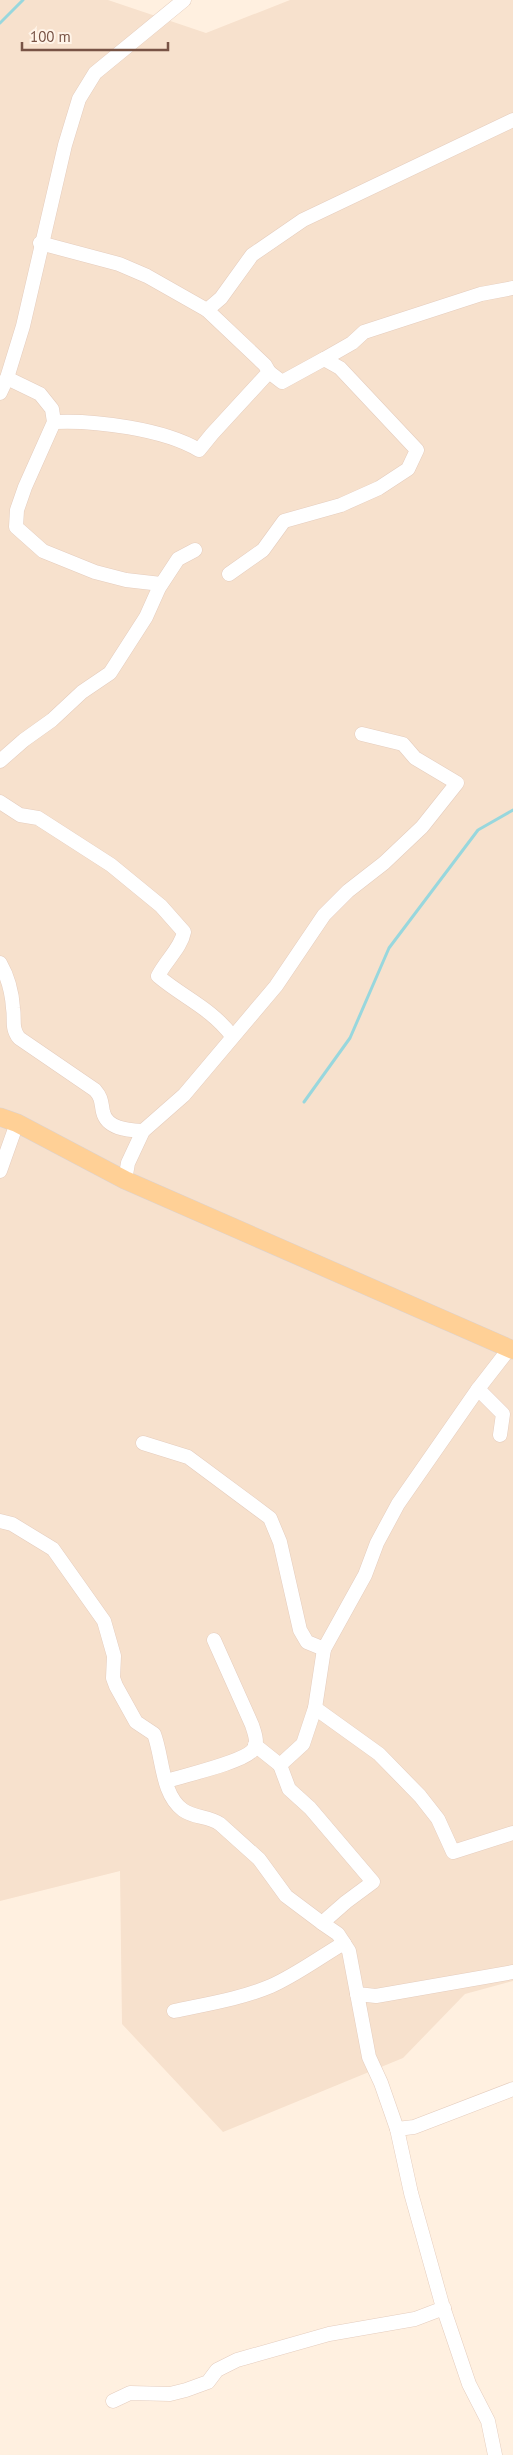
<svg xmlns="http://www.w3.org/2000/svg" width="513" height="2455" font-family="'PT Sans',sans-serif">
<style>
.residential{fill:#f7e1cd}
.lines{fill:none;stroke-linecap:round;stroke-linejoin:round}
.stream{stroke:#98d7dd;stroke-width:3}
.minor-casing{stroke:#e5cdbe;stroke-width:15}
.major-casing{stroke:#dcd2cf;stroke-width:19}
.minor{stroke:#fff;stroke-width:14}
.major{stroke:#ffd096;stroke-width:18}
</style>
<rect width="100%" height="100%" fill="#fff0e0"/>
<polygon class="residential" points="0,0 108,0 206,33 290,0 513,0 513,1981 465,1994 403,2058 223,2132 122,2024 120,1871 0,1901"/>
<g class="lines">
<g class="stream">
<polyline points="0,23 23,0"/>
<polyline points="304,1102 350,1038 389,948 478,830 513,810"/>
</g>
<g class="minor-casing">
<g id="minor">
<polyline points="40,243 119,264 147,276 207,310 221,298 252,255 303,220 513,120"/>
<polyline points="324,359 352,343 364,332 481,294 513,288"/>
<polyline points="7,378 40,394 52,409 54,422 25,487 17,510 16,527 43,551 95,572 126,580 161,584"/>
<polyline points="0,393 7,378 23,326 65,145 79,99 95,73 184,0"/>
<path d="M 54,422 C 95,420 164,429 199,450 L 212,434 L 269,372 L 265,365 L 207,310"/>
<polyline points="229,574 263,550 284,521 341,505 379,488 408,469 417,450 340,368 324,359 282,382 269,372"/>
<polyline points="0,761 24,740 52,720 82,692 110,673 146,617 159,588 178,559 195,550"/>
<path d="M 0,802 L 20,815 L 38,818 L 111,865 L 161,906 L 184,932 C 181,948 166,960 158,976 C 184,998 211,1008 232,1036"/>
<path d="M 0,963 C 8,977 12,992 13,1008 C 15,1019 11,1028 19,1038 L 95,1090 C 102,1098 101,1102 103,1112 C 107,1129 128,1130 143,1131"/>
<polyline points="0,1171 17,1123"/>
<polyline points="125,1180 128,1163 143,1131 184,1095 276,986 324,915 348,891 384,863 422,827 457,783 415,758 403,744 362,734"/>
<polyline points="478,1389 503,1414 500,1435"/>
<polyline points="143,1443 188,1457 270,1518 280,1542 300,1630 307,1642 324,1649 365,1575 377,1543 398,1504 478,1389 509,1349"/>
<path d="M 0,1521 L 12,1524 L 53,1549 L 104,1621 L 114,1656 L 113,1678 L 116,1686 L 136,1722 L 154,1734 C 163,1757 161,1794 183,1810 C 194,1818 209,1816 220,1824 L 259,1859 L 286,1896 L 322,1923"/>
<polyline points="324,1649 315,1708 303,1744 280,1765 289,1789 310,1808 373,1882 346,1902 322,1923 338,1934 349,1951 369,2057 381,2083 397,2129"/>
<polyline points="315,1708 379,1754 420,1796 438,1819 453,1852 513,1833"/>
<polyline points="255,1745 280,1765"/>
<path d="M 167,1781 C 185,1775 240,1763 252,1751 C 259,1744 255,1734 252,1725 L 214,1640"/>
<polyline points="357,1994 376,1996 513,1972"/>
<path d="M 174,2011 C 207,2004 240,1999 271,1986 C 296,1975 320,1957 344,1943"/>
<polyline points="113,2401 130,2393 170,2394 186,2390 208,2382 217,2370 237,2360 329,2334 415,2319 444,2308"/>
<polyline points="495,2455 488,2421 469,2384 442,2304 411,2193 397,2129 414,2127 513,2089"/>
</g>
</g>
<g class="major-casing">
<polyline id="major" points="0,1117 17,1123 125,1180 513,1350"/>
</g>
<use href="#minor" class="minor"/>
<use href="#major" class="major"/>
</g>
<path d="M22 42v8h146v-8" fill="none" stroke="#785345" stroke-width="2.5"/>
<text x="30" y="42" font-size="15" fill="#785345" stroke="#fff4e8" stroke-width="4" paint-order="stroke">100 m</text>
</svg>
